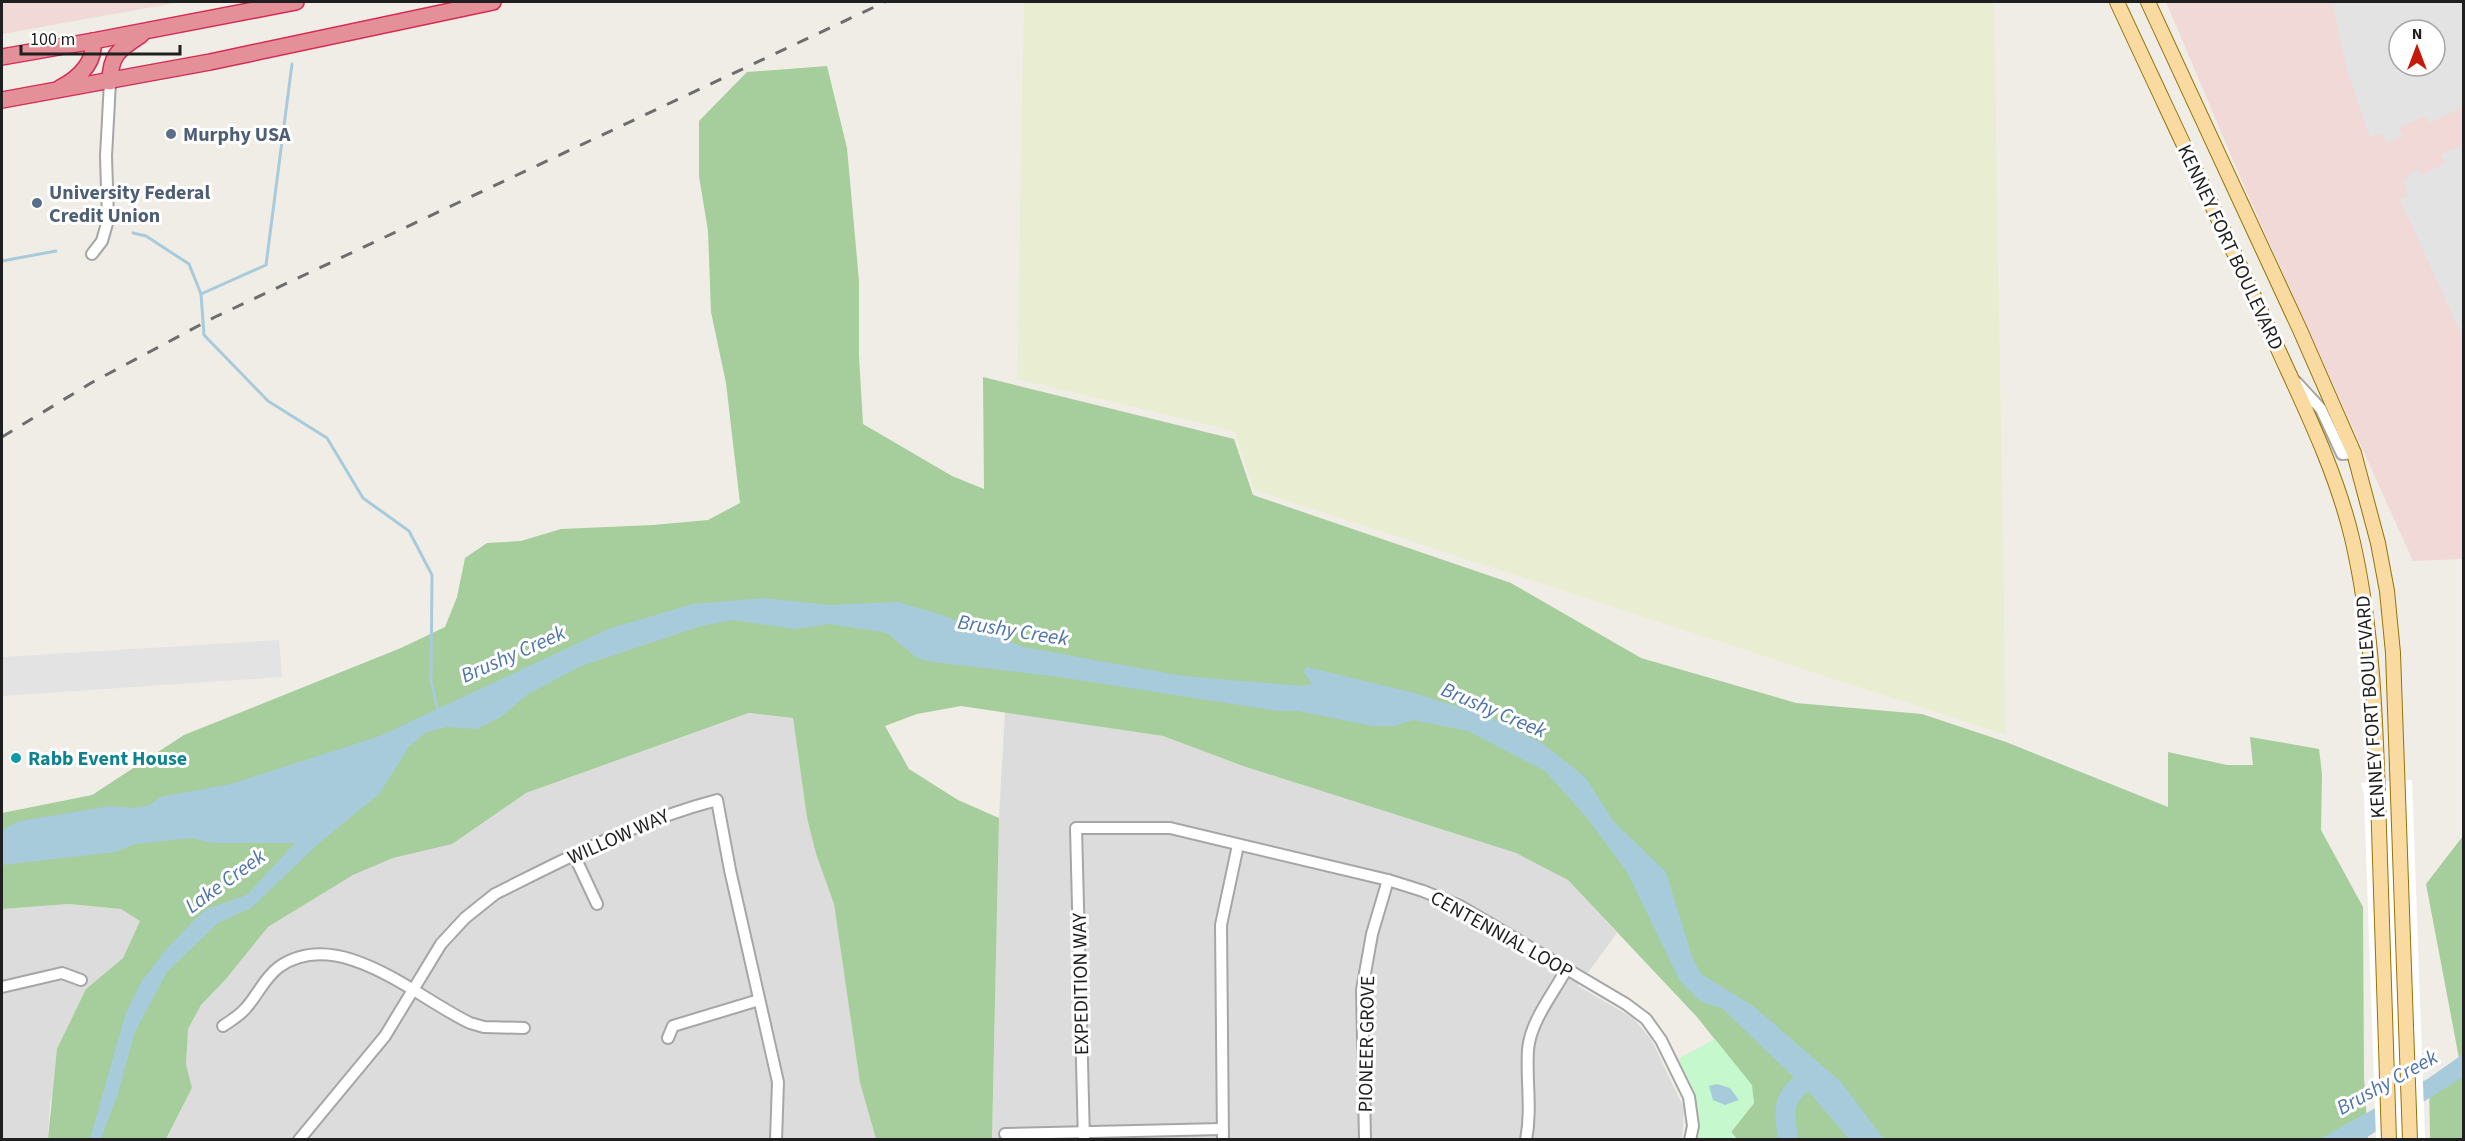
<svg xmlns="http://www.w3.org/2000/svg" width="2465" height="1141" font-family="'Source Sans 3',sans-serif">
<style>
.residential{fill:#dddcdc}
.commercial{fill:#f0d9d6;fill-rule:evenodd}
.farmland{fill:#e9eed2}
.forest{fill:#a6cd9c}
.park{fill:#c5f8cd}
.parking{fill:#e3e3e3;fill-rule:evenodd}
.water{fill:#a8cbdc}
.pier{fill:#fff}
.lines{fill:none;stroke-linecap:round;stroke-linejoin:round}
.stream{stroke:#a8cbdc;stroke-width:3}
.river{stroke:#a8cbdc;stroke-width:20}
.minor-casing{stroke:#a6a6a6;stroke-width:14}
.major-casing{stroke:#957305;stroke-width:16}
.highway-casing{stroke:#d52b55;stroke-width:18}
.minor{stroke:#fff;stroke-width:10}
.major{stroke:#f9dba2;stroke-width:14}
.highway{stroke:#e49098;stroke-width:15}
.rail{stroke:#6d6d6d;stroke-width:3;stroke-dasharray:12 12;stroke-linecap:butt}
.service-dot{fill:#5c6f8a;stroke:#fff;stroke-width:2}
.culture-dot{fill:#0f9aa8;stroke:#fff;stroke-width:2}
.labels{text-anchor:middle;stroke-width:6;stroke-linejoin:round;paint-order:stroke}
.service-label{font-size:20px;font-weight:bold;fill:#4e5e75;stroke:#fff;text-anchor:start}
.street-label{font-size:20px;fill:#1f1f1f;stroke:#fff}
.culture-label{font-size:20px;font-weight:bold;fill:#0d838f;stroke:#fff;text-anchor:start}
.water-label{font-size:21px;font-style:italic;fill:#4e74ac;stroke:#fff}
</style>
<rect width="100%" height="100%" fill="#f0ede6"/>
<g class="residential">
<polygon points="1005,712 1163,736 1243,766 1516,853 1568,880 1617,933 1578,986 1633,1018 1651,1039 1684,1108 1682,1140 992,1140 999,818"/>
<polygon points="750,713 793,718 807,818 816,854 834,904 860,1083 876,1139 166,1140 192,1088 186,1064 187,1029 201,1005 226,979 268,927 353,875 393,858 452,843 526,793"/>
<polygon points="69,904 121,909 140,921 123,958 86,989 50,1103 48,1139 2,1140 2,909"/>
</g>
<g class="commercial">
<polygon points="2,2 181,2 2,34"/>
<path d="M 2166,2 L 2463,2 L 2463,559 L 2413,561 L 2247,193 ZM 2399,30 L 2435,30 L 2435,66 L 2399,66 Z"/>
</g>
<polygon class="farmland" points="1024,2 1994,2 2006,735 1254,490 1234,431 1017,379"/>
<g class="forest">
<polygon points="827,66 847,148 859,281 859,356 863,424 952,476 984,489 983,377 1234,439 1253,495 1511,583 1641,658 1796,703 1922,714 2006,742 2168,807 2168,752 2227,765 2253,765 2250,737 2319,749 2322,774 2321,830 2363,907 2364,1077 2368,1139 1737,1139 1731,1132 1754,1103 1751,1085 1697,1017 1568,880 1516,853 1243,766 1163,736 961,706 917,714 885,726 909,769 958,800 999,818 992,1139 876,1139 860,1083 834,904 816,854 807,818 793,718 749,713 526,793 452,844 393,858 353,875 268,927 226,979 201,1005 188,1029 186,1064 192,1088 166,1139 48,1139 57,1049 86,989 123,958 140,921 121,909 69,904 2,909 2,813 92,795 184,735 401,648 445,627 457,597 465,558 487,543 521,541 561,529 653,525 708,520 740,503 726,383 711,312 708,231 699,176 699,121 747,72"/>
<polygon points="2463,836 2463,1139 2430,1139 2429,1078 2459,1058 2426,884"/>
</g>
<path class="park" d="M 1715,1039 L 1752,1085 L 1754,1103 L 1731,1132 L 1737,1139 L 1698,1139 C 1704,1109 1691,1086 1678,1059 Z"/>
<g class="parking">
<path d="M 2332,2 L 2463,2 L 2463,107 L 2429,123 L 2425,116 L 2399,128 L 2403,136 L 2387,143 L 2383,135 L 2378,134 L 2370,137 L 2348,75 ZM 2399,30 L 2435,30 L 2435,66 L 2399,66 Z"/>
<polygon points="2463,145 2463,338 2400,200 2408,196 2405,190 2408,186 2403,181 2417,168 2422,175 2445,163 2441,155"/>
<polygon points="279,640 282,677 2,696 2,657"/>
</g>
<g class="water">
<polygon points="764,598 829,605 897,602 939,614 1023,647 1183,676 1302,686 1312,683 1303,671 1307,667 1414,693 1487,716 1542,743 1585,777 1614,822 1666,872 1692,957 1701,974 1753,1006 1840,1081 1884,1139 1849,1139 1810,1093 1723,1009 1700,1001 1680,981 1627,872 1588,819 1545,771 1468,731 1413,720 1395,726 1372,726 1298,711 1278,711 1053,676 933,662 917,658 887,633 830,624 795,629 733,620 701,626 581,666 528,694 501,717 477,729 446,727 425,733 409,747 379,794 318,844 251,908 218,923 167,972 135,1032 118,1093 101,1139 90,1139 125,1016 140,984 164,952 197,917 207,909 247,895 295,843 212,843 192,838 135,844 115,852 2,865 2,830 19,821 110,806 133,808 150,805 160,797 231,784 380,736 608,629 693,604"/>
<polygon points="2463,1054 2463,1077 2364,1139 2318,1140 2429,1078"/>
<polygon points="1717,1084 1730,1088 1739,1100 1725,1105 1713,1100 1709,1086"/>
</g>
<polygon class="pier" points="2412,780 2425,1139 2376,1139 2364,794 2361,783"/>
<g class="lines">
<g class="stream">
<polyline points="133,233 146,236 189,264 201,294 204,335 268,401 327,438 363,498 409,531 432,575 431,681 438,711"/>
<polyline points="2,261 56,251"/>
<polyline points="201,294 266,265 292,64"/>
</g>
<path class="river" d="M 1788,1140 C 1783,1102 1783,1097 1814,1074"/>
<g class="minor-casing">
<g id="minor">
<polyline points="92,254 102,241 108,220 106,156 110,82"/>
<polyline points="2296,382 2321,409 2342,454 2354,453"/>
<polyline points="574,855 597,904"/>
<polyline points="2,987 62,973 81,980"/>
<path d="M 223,1026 C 230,1021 239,1016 245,1009 C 258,995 264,978 279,967 C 339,925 417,998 470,1023 L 484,1027 L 524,1028"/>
<polyline points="668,1038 673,1026 759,1000"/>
<polyline points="1005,1134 1222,1129"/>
<path d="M 299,1140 L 385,1036 L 441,944 L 465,918 L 495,894 C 569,857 637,821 717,800 L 730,870 L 778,1082 L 776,1140"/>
<polyline points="1084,1140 1076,828 1170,828 1388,880 1423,891 1460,906 1626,1004 1646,1019 1661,1040 1689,1097 1693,1126 1690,1140"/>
<polyline points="1223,1140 1221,925 1238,845"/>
<polyline points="1365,1140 1362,990 1372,934 1388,880"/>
<path d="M 1526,1140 C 1532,1109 1526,1080 1528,1050 C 1530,1022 1553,994 1566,970"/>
</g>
</g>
<g class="major-casing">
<g id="major">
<path d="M 2117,2 C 2169,114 2222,225 2273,338 C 2302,403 2335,467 2352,538 C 2374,632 2376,732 2379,829 C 2383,932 2386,1036 2389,1140"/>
<polyline points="2148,2 2300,330 2354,453 2378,543 2387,591 2393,653 2410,1140"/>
</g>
</g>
<g class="highway-casing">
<g id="highway">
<polyline points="2,57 93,41 296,2"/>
<path d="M 110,82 C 110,54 120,49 141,35"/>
<path d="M 60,88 C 79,78 95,63 93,41"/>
<polyline points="2,100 210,62 493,2"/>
</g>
</g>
<use href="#minor" class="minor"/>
<use href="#major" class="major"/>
<use href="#highway" class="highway"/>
<polyline class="rail" points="2,437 91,383 215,317 885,2"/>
</g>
<g class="service-dot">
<circle cx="171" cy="134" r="6"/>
<circle cx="37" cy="203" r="6"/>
</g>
<circle class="culture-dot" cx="16" cy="758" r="6"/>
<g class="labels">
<g class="service-label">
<text x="183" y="141">Murphy USA</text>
<text x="49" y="199">University Federal<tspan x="49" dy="23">Credit Union</tspan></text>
</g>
<g class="street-label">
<text transform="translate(2231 247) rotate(65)" y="7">KENNEY FORT BOULEVARD</text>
<text transform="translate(2370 707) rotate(-94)" y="7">KENNEY FORT BOULEVARD</text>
<text transform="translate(618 836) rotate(-24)" y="7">WILLOW WAY</text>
<text transform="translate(1502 934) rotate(29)" y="7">CENTENNIAL LOOP</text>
<text transform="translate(1080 984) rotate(-91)" y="7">EXPEDITION WAY</text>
<text transform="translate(1366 1044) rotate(-89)" y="7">PIONEER GROVE</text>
</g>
<g class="culture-label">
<text x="28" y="765">Rabb Event House</text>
</g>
<g class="water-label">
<text transform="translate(1013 630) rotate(9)" y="7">Brushy Creek</text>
<text transform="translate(513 654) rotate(-24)" y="7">Brushy Creek</text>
<text transform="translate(1494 710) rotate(23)" y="7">Brushy Creek</text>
<text transform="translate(225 881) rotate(-36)" y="7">Lake Creek</text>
<text transform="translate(2387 1082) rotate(-29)" y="7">Brushy Creek</text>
</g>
</g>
<rect width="2465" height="1141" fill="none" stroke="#1f1f1f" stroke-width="6"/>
<g transform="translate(2417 48)"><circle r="28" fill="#ffffff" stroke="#a5a5a5" stroke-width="1.5"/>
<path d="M0-4.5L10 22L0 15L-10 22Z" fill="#c71907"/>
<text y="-9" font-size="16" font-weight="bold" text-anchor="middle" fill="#1f1f1f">N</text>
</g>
<path d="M21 45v9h159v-9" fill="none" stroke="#1f1f1f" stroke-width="3"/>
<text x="30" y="45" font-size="18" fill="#1f1f1f" stroke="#ffffff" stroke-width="4.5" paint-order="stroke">100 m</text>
</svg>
